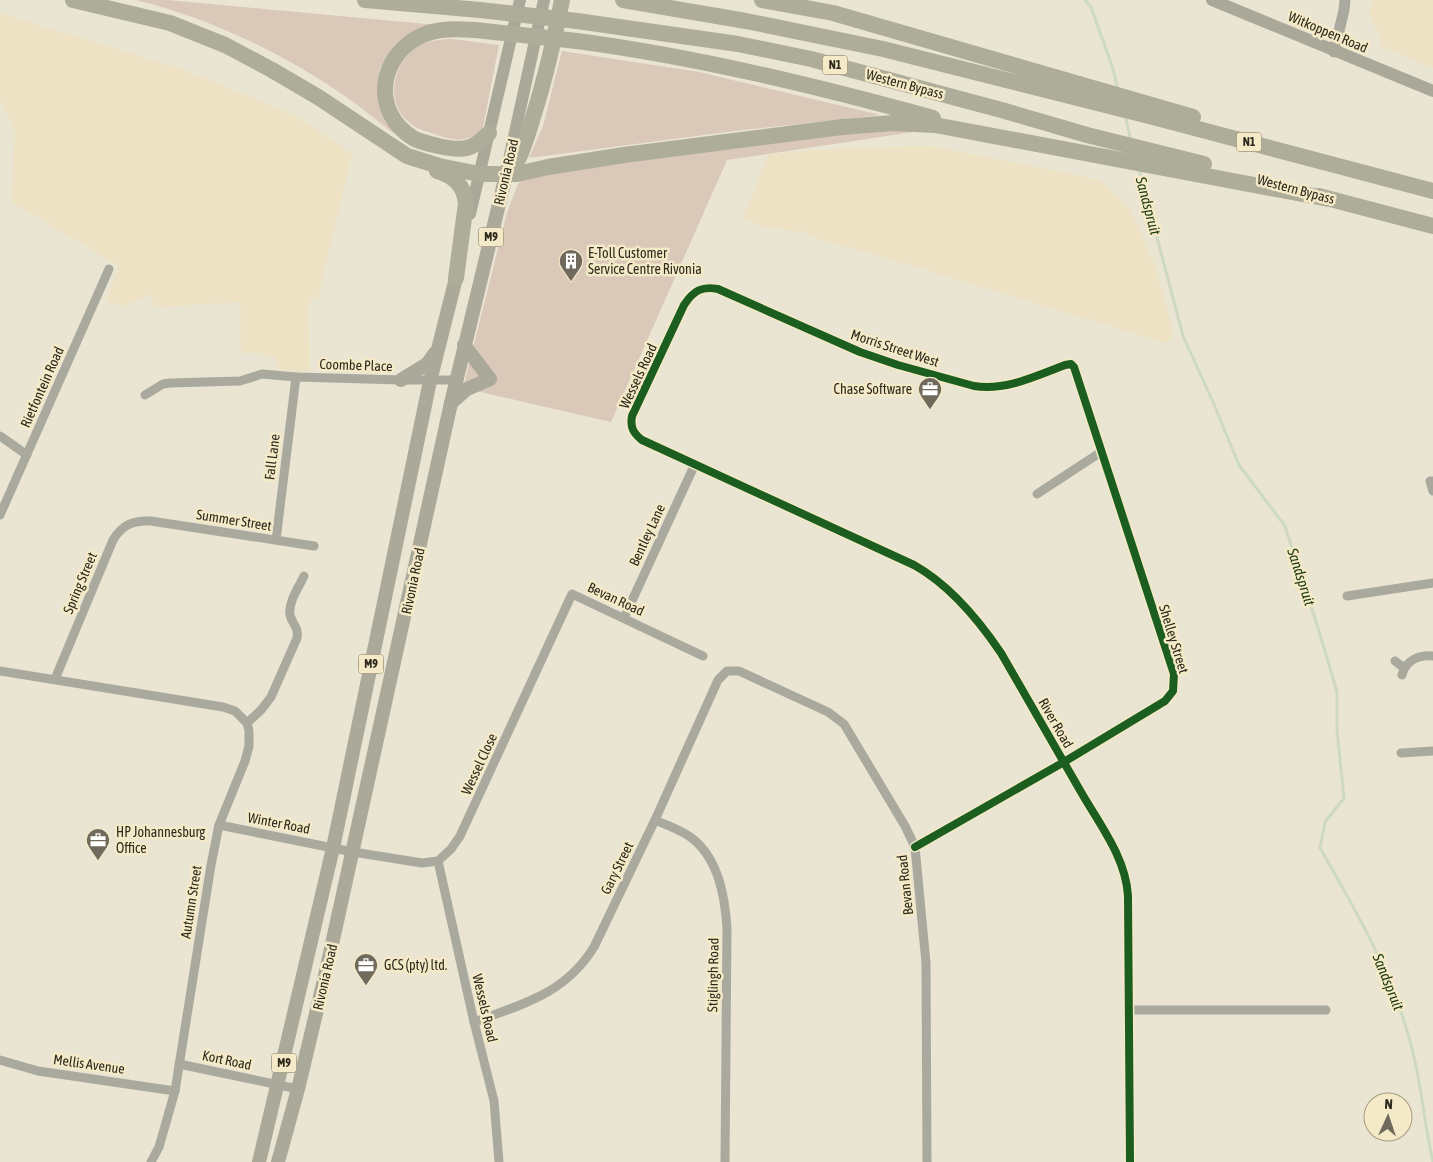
<svg xmlns="http://www.w3.org/2000/svg" width="1433" height="1162" font-family="'Asap Condensed',sans-serif">
<style>
.built{fill:#ede2c3}
.green{fill:#dac8b9}
.lines{fill:none;stroke-linecap:round;stroke-linejoin:round}
.stream{stroke:#cddac1;stroke-width:3}
.minor{stroke:#a9a99d;stroke-width:9}
.tertiary{stroke:#a9a99d;stroke-width:11}
.secondary{stroke:#a9a899;stroke-width:12}
.primary{stroke:#aba99a;stroke-width:14}
.motorway{stroke:#aead9a;stroke-width:16}
.motorway-bridge{stroke:#aead9a;stroke-width:16}
.cycleway-casing{stroke:#f5eac7;stroke-width:11}
.cycleway{stroke:#1b5e20;stroke-width:8}
.labels{text-anchor:middle;stroke-width:5;stroke-linejoin:round;paint-order:stroke}
.shield{fill:#f5eac7;stroke:#69634f;stroke-width:1}
.shield-label{font-size:12px;font-weight:bold;fill:#2d291c}
.street-label{font-size:14px;fill:#2d291c;stroke:#f5eac7}
.poi-label{font-size:14px;fill:#2d291c;stroke:#f5eac7;text-anchor:start}
.water-label{font-size:15px;font-style:italic;fill:#203c13;stroke:#f5eac7}
</style>
<rect width="100%" height="100%" fill="#eae4d2"/>
<g class="built">
<polygon points="1373,0 1433,0 1433,68 1383,47 1369,13"/>
<polygon points="0,13 185,70 294,115 352,154 318,298 309,299 310,372 281,370 274,356 269,359 262,353 241,353 240,302 156,307 148,295 123,306 106,301 119,266 12,202 15,132 0,100"/>
<polygon points="931,146 1100,180 1128,206 1154,262 1174,334 1166,343 876,255 822,240 803,232 762,227 743,218 769,154 861,147"/>
</g>
<g class="green">
<path d="M 136,0 L 167,0 L 437,25 C 428,28 417,31 408,35 C 400,39 393,46 388,54 C 369,80 380,108 394,134 C 379,122 365,110 349,99 C 285,54 212,19 136,0 Z"/>
<path d="M 452,39 L 499,45 L 482,132 C 463,142 455,141 434,134 C 426,131 416,129 410,123 C 382,101 394,56 425,43 C 434,40 443,39 452,39 Z"/>
<polygon points="562,51 699,72 880,115 734,131 529,158 543,126"/>
<polygon points="905,128 920,131 727,160 611,422 463,388 507,213 518,184 525,177 802,137"/>
</g>
<g class="lines">
<g class="stream">
<polyline points="1085,0 1091,7 1113,69 1118,90"/>
<polyline points="1125,115 1131,141"/>
<path d="M 1139,169 L 1183,336 L 1213,402 L 1239,465 L 1285,526 L 1319,631 L 1337,692 L 1337,731 L 1344,798 L 1325,822 L 1320,848 C 1358,914 1397,981 1414,1057 C 1422,1091 1425,1127 1433,1162"/>
</g>
<g class="minor">
<polyline points="145,395 163,384 170,383 240,381 262,374 296,377 401,380 457,380"/>
<polyline points="0,436 27,455"/>
<polyline points="1433,481 1430,481 1433,491"/>
<polyline points="1037,494 1101,452"/>
<polyline points="0,515 109,269"/>
<polyline points="276,540 296,377"/>
<polyline points="1347,596 1433,583"/>
<polyline points="624,618 695,464"/>
<polyline points="1395,661 1404,668"/>
<polyline points="0,671 223,707 235,711 247,723 249,731 249,746 245,761 219,825 211,865 175,1091 159,1147 151,1162"/>
<path d="M 1402,675 C 1406,660 1419,655 1433,656"/>
<path d="M 55,679 L 113,540 C 122,525 133,520 151,521 L 314,546"/>
<path d="M 247,723 L 261,710 L 271,697 L 297,638 C 299,627 292,624 290,615 C 288,602 299,587 304,576"/>
<polyline points="1401,753 1433,751"/>
<path d="M 655,820 C 668,826 682,830 693,839 C 719,860 725,898 727,928 L 725,1162"/>
<polyline points="219,825 353,852 422,863 438,861 451,849 460,836 572,594 703,656"/>
<path d="M 915,847 L 1064,762 L 1165,701 L 1173,691 L 1174,674 L 1074,367 L 1071,364 L 1065,365 C 1036,376 1006,391 974,386 L 898,365 L 860,352 L 718,289 C 702,286 694,290 684,305 L 632,416 C 630,427 633,433 642,440 L 914,565 C 950,585 978,619 1001,653 C 1027,699 1055,746 1081,792 C 1100,825 1126,858 1128,896 L 1130,1162"/>
<polyline points="438,861 474,1022 494,1101 499,1162"/>
<polyline points="1129,1010 1326,1010"/>
<path d="M 474,1022 C 523,1004 565,994 594,947 L 655,820 L 718,680 L 727,671 L 739,671 L 828,712 L 844,724 L 905,826 L 915,847 L 926,963 L 927,1162"/>
<polyline points="0,1060 38,1071 175,1091"/>
<polyline points="179,1064 298,1089"/>
</g>
<polyline class="tertiary" points="1334,52 1344,10 1345,0"/>
<g class="secondary">
<polyline points="1212,0 1433,91"/>
<polyline points="506,173 544,0"/>
<polyline points="470,214 520,0"/>
</g>
<g class="primary">
<polyline points="401,380 427,364 435,353"/>
<polyline points="451,403 467,389 490,379 464,345"/>
<polyline points="259,1162 333,848 430,381 456,278"/>
<polyline points="278,1162 298,1089 325,976 451,403 506,175"/>
</g>
<g class="motorway">
<polyline points="73,0 170,23 225,45 272,70 318,97 407,156 439,166 479,174 517,174 548,167 624,155 842,127 893,123 935,125 1329,199"/>
<polyline points="365,0 480,10"/>
<polyline points="623,0 746,21 883,49 1153,117 1433,191"/>
<polyline points="762,0 833,13 1193,117"/>
<polyline points="577,21 738,44 811,59 1005,111 1087,135 1204,164"/>
<path d="M 475,30 C 457,29 439,28 423,35 C 379,54 370,111 413,138 C 420,142 430,144 438,146 C 462,151 472,151 489,133"/>
<path d="M 577,41 C 697,57 816,86 933,118"/>
<path d="M 437,171 C 454,176 464,185 466,203 L 456,278"/>
<path d="M 506,175 C 521,161 525,142 531,124 C 544,83 554,42 562,0"/>
<polyline points="1319,196 1433,226"/>
</g>
<g class="motorway-bridge">
<polyline points="480,10 577,21"/>
<polyline points="475,30 577,41"/>
</g>
<g class="cycleway-casing">
<path id="cycleway" d="M 915,847 L 1064,762 L 1165,701 L 1173,691 L 1174,674 L 1074,367 L 1071,364 L 1065,365 C 1036,376 1006,391 974,386 L 898,365 L 860,352 L 718,289 C 702,286 694,290 684,305 L 632,416 C 630,427 633,433 642,440 L 914,565 C 950,585 978,619 1001,653 C 1027,699 1055,746 1081,792 C 1100,825 1126,858 1128,896 L 1130,1162"/>
</g>
<use href="#cycleway" class="cycleway"/>
</g>
<defs>
<g id="building-pin" transform="scale(1.25)"><path d="M0 17L-7.5 6A9.5 9.5 0 1 1 7.5 6Z" fill="#6f6a5c" stroke="#f5eac7"/><path d="M-4-6H4V6H1V3H-1V6H-4ZM-2.5-4.3h1.7v1.8h-1.7ZM.8-4.3h1.7v1.8H.8ZM-2.5-1h1.7V.8h-1.7ZM.8-1h1.7V.8H.8Z" fill="#fff"/></g>
<g id="office-pin" transform="scale(1.25)"><path d="M0 17L-7.5 6A9.5 9.5 0 1 1 7.5 6Z" fill="#6f6a5c" stroke="#f5eac7"/><path d="M-6-3h4V-5.5h4V-3h4V5H-6ZM-1-4.5V-3h2v-1.5ZM-6 0V1H6V0Z" fill="#fff"/></g>
</defs>
<g fill-rule="evenodd">
<use href="#building-pin" x="571" y="261"/>
<use href="#office-pin" x="930" y="389"/>
<use href="#office-pin" x="98" y="840"/>
<use href="#office-pin" x="366" y="965"/>
</g>
<g class="labels">
<g class="shield">
<rect x="822.5" y="55.5" width="25" height="19" rx="4"/>
<rect x="1236.5" y="132.5" width="25" height="19" rx="4"/>
<rect x="478.5" y="227.5" width="25" height="19" rx="4"/>
<rect x="358.5" y="654.5" width="25" height="19" rx="4"/>
<rect x="271.5" y="1053.5" width="25" height="19" rx="4"/>
</g>
<g class="shield-label">
<text x="835" y="69">N1</text>
<text x="1249" y="146">N1</text>
<text x="491" y="241">M9</text>
<text x="371" y="668">M9</text>
<text x="284" y="1067">M9</text>
</g>
<g class="street-label">
<text transform="translate(1328 32) rotate(23)" y="5">Witkoppen Road</text>
<text transform="translate(905 84) rotate(15)" y="5">Western Bypass</text>
<text transform="translate(506 172) rotate(-77)" y="5">Rivonia Road</text>
<text transform="translate(1296 189) rotate(15)" y="5">Western Bypass</text>
<text transform="translate(895 348) rotate(18)" y="5">Morris Street West</text>
<text transform="translate(356 365) rotate(2)" y="5">Coombe Place</text>
<text transform="translate(638 376) rotate(-65)" y="5">Wessels Road</text>
<text transform="translate(42 387) rotate(-66)" y="5">Rietfontein Road</text>
<text transform="translate(272 457) rotate(-83)" y="5">Fall Lane</text>
<text transform="translate(234 520) rotate(9)" y="5">Summer Street</text>
<text transform="translate(647 535) rotate(-65)" y="5">Bentley Lane</text>
<text transform="translate(413 581) rotate(-78)" y="5">Rivonia Road</text>
<text transform="translate(80 583) rotate(-67)" y="5">Spring Street</text>
<text transform="translate(616 599) rotate(25)" y="5">Bevan Road</text>
<text transform="translate(1174 639) rotate(73)" y="5">Shelley Street</text>
<text transform="translate(1056 723) rotate(60)" y="5">River Road</text>
<text transform="translate(479 764) rotate(-65)" y="5">Wessel Close</text>
<text transform="translate(279 823) rotate(11)" y="5">Winter Road</text>
<text transform="translate(617 868) rotate(-64)" y="5">Gary Street</text>
<text transform="translate(905 885) rotate(-96)" y="5">Bevan Road</text>
<text transform="translate(191 902) rotate(-81)" y="5">Autumn Street</text>
<text transform="translate(713 975) rotate(-89)" y="5">Stiglingh Road</text>
<text transform="translate(325 977) rotate(-77)" y="5">Rivonia Road</text>
<text transform="translate(485 1008) rotate(77)" y="5">Wessels Road</text>
<text transform="translate(227 1060) rotate(12)" y="5">Kort Road</text>
<text transform="translate(89 1064) rotate(8)" y="5">Mellis Avenue</text>
</g>
<g class="poi-label">
<text x="588" y="258">E-Toll Customer<tspan x="588" dy="16">Service Centre Rivonia</tspan></text>
<text x="912" y="394" text-anchor="end">Chase Software</text>
<text x="116" y="837">HP Johannesburg<tspan x="116" dy="16">Office</tspan></text>
<text x="384" y="970">GCS (pty) ltd.</text>
</g>
<g class="water-label">
<text transform="translate(1148 206) rotate(75)" y="5">Sandspruit</text>
<text transform="translate(1301 577) rotate(72)" y="5">Sandspruit</text>
<text transform="translate(1388 982) rotate(68)" y="5">Sandspruit</text>
</g>
</g>
<g transform="translate(1388 1117) rotate(3)"><circle r="24" fill="#f5eac7" stroke="#a59d83"/>
<path d="M0-4L9 19L0 12L-9 19Z" fill="#6f6a5c"/>
<text y="-8" font-size="14" font-weight="bold" text-anchor="middle" fill="#2d291c">N</text>
</g>
</svg>
